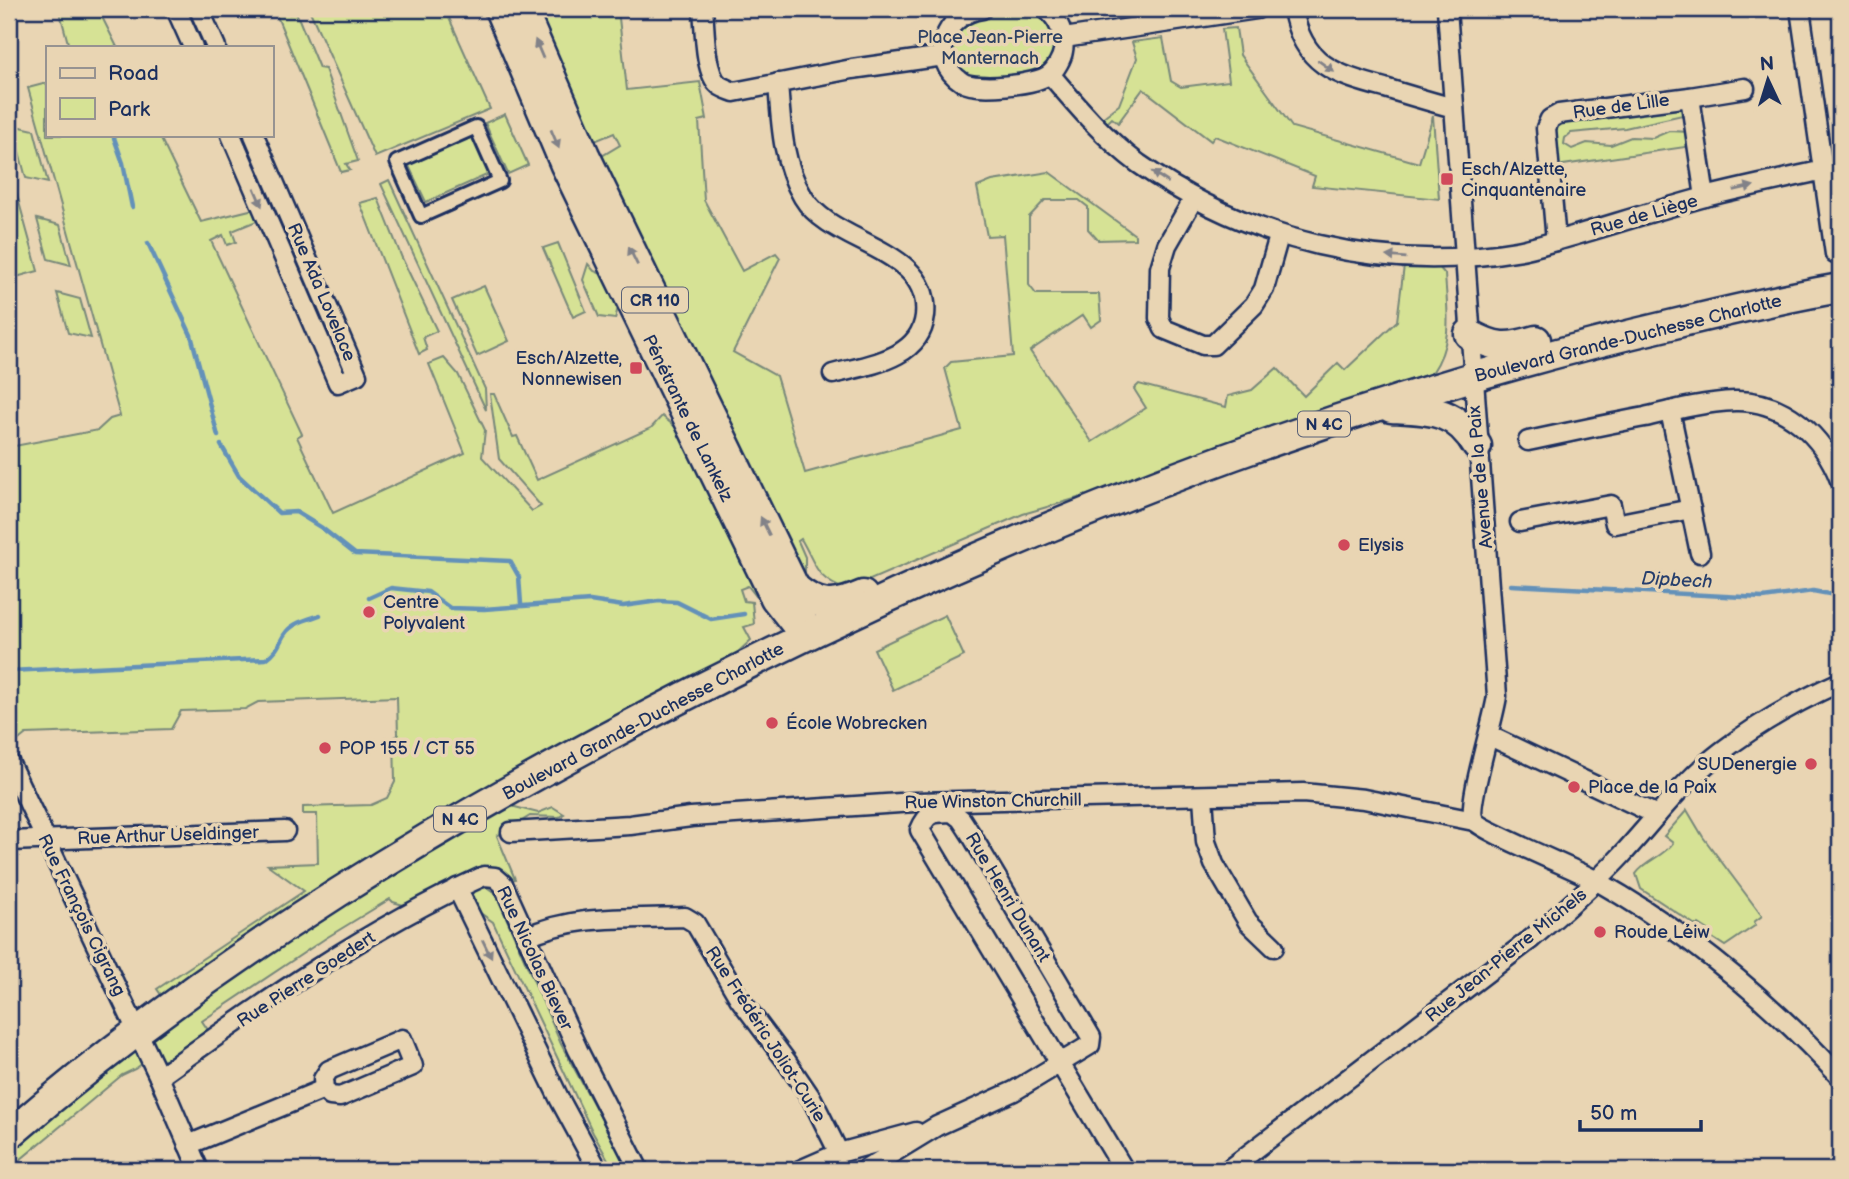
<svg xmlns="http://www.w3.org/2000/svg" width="1849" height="1179" font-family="'Balsamiq Sans',sans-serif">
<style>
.green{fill:#d6e295;stroke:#78887a;stroke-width:2}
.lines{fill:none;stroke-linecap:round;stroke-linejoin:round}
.stream{stroke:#6491b9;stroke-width:4.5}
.pedestrian-casing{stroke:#1b2f5e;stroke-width:18}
.minor-casing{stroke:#1b2f5e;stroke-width:23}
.primary-casing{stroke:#1b2f5e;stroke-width:33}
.pedestrian{stroke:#e9d5b3;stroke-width:12}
.minor{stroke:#e9d5b3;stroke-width:18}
.primary{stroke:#e9d5b3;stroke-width:28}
.oneway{fill:#828288}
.poi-dot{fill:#d1495b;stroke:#e9d5b3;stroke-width:2.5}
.labels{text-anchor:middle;stroke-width:7;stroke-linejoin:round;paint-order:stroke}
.shield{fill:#e9d5b3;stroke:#596178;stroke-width:2}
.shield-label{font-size:16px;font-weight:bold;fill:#1b2f5e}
.park-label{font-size:18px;fill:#2e4164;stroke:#e9d5b3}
.street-label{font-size:18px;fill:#1b2f5e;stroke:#e9d5b3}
.poi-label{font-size:18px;fill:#1b2f5e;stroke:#e9d5b3;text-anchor:start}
.water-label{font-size:19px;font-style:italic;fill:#273f6d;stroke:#e9d5b3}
</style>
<rect width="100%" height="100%" fill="#e9d5b3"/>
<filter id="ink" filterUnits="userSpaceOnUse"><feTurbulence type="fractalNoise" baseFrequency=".0143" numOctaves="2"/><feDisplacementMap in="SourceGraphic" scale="14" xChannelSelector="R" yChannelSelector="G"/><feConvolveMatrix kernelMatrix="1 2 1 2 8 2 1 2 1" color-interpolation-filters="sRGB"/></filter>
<g filter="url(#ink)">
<g class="green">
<polygon points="59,9 98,9 117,47 69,47"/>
<polygon points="274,9 287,9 290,14 296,12 319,68 325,69 358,161 346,164 350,170 341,172"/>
<polygon points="309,9 445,9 490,109 375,157"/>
<path d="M 531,9 L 618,9 L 627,90 L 700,82 L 707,119 L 699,121 L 704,200 L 742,271 L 776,253 L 780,258 L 733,352 L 776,376 L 805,473 L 962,430 L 945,368 L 951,362 L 1013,356 L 1003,235 L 987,236 L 977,187 L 992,181 L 1049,172 L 1135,235 L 1135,239 L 1098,240 L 1088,229 L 1088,207 L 1079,200 L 1045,200 L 1029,217 L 1029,285 L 1036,294 L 1099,294 L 1101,320 L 1091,327 L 1083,315 L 1030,351 L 1092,442 L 1146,408 L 1134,389 L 1139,384 L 1226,407 L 1228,396 L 1252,390 L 1277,368 L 1304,396 L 1338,363 L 1345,370 L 1397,321 L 1404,266 L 1438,266 L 1445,274 C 1447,311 1454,341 1432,373 L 1296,419 L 1102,491 L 1023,514 L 847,590 C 814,578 817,566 801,539 L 798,541 L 805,557 L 805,572 L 799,578 L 597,159 L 620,145 L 614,133 L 590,143 Z"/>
<polygon points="982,9 1046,9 1064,38 1050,74 963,83 944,39"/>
<polygon points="1236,28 1240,55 1292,127 1419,163 1433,116 1439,199 1312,186 1315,176 1215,136 1211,141 1143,89 1118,123 1112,118 1107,123 1102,118 1119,105 1137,58 1132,42 1163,38 1171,81 1181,87 1229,81 1222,29"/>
<polygon points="47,83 47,135 159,135 201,222 254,209 259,220 232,231 236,242 227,245 223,235 211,241 302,434 297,437 333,513 465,453 429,364 444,358 458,374 485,430 482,457 532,511 541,506 499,459 490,394 494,394 513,437 517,436 537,480 651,428 662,416 683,433 764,594 756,596 748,586 740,589 744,601 752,602 754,624 744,627 751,640 738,652 422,825 309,894 162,996 157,989 304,891 268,865 318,863 317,814 303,814 303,807 371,805 387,798 395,782 394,737 398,736 397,697 258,702 245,709 181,711 171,729 26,734 15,743 9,730 9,447 98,430 110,419 120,416 28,88"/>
<polygon points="1680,106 1687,114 1625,128 1571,133 1565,138 1564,144 1572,149 1587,143 1611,145 1631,137 1653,138 1669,131 1690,132 1692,146 1556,166 1555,128 1562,121"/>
<polygon points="505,114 528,165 508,174 485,123"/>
<polygon points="12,125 34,130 48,183 26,178"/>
<polygon points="472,136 489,174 426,202 408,164"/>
<polygon points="9,166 38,271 9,279"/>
<polygon points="389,180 485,389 486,410 381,184"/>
<polygon points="378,198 402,258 437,331 423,337 427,350 419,354 360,203"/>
<polygon points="37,219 60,225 71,265 48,259"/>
<polygon points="558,243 586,311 573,317 543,248"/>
<polygon points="588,264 594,271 607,276 620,300 615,319 599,317 583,280"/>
<polygon points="484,286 509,341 477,356 452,300"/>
<polygon points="57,293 80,299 91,338 68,333"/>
<polygon points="945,615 964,656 893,690 874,649"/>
<polygon points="511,806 538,813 553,807 564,814 559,817 530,816 497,836 515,879 503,884 495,877 417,909 393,902 390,899 326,938 202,1021 214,1039 159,1077 150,1058 135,1069 122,1075 9,1169 9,1154 114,1064 173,1020 334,910 434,849"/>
<path d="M 1687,810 L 1703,837 L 1762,916 L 1754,922 L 1756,925 L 1725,946 L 1708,935 L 1710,931 L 1699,924 L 1697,926 L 1641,889 L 1636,874 C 1646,860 1663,857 1673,843 L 1664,836 Z"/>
<polygon points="478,887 488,888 496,894 561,1044 629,1170 614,1170 593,1133 493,922 476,910 470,894"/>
</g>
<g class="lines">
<g class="stream">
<polyline points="113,135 123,163 132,207"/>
<polyline points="148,243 191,335 218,436"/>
<polyline points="221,445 239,476 279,513 296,512 322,528 355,554 510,561 519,577 521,604"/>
<polyline points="1511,585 1763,598 1813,591 1840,596"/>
<polyline points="369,598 391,588 428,592 450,608 484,609 590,601 623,606 659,601 677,602 711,619 744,614"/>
<path d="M 9,671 L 266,659 C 282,647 278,641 287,631 C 295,622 309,619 320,615"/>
</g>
<g class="pedestrian-casing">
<polygon id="pedestrian" points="476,127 500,181 421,216 397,162"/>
</g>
<g class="minor-casing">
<g id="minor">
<polyline points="176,9 193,47"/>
<polyline points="199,9 216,47"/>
<path d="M 703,9 C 705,27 704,73 719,85 C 723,88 729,90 734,92 L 852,69 L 944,56"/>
<path d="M 982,9 C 944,14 927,59 962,82 C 976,91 1037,85 1050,74 C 1056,69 1062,58 1063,51 C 1066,36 1058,18 1046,9"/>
<path d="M 1293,9 C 1302,65 1336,75 1385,88 C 1408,95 1431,102 1454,108"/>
<path d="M 1447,9 L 1497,696 C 1494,720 1466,806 1474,820 C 1479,830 1578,870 1597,881 C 1689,933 1769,1000 1840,1077"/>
<polyline points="1800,9 1835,254"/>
<polyline points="1064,38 1257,9"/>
<path d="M 1050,74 C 1077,106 1105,139 1139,164 C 1249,241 1383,274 1516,251 C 1535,248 1554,241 1573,236 C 1617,223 1661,209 1705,197 C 1744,187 1784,179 1824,170"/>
<path d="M 778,83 C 781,123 782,162 803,197 C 832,246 932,247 925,316 C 920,360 866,365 833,374"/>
<polyline points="1690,97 1745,88"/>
<polyline points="231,135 338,383 357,375 254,135"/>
<polyline points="1194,198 1167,245 1160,268 1159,318 1164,329 1203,345 1213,345 1254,305 1264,289 1279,236"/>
<polyline points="1556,241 1546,128 1550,119 1559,114 1690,97 1705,197"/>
<polyline points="1670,411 1700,553"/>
<path d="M 1528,441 C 1567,433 1606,424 1645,417 C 1674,410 1705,402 1735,401 C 1785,400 1823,436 1840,480"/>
<polyline points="1520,522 1611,505 1615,524 1691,509"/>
<polyline points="1490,736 1657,815"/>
<polyline points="9,762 159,1077 199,1170"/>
<polyline points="1203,796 1206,842 1214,864 1248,922 1274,947"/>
<polyline points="511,832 630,825 691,817 915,802 1303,793 1364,799 1474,821"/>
<polyline points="9,841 285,831"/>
<polyline points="457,888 560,1100 598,1170"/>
<path d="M 526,937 C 574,914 632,919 685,917 L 695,923 L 739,998 L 787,1062 L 812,1099 L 839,1153"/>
<polygon points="402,1039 413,1066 340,1097 330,1096 324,1089 323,1079 329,1070"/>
<path d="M 159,1077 C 262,1003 369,928 484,876 L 495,877 L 503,884 L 578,1050 L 639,1170"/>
<polyline points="188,1145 324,1089"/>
<polyline points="800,1170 839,1153 916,1132"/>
<path d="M 865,1170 L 937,1126 L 1014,1091 L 1090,1045 L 1091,1037 L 972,836 L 961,819 L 952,812 C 934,813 928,811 920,830 L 1124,1170"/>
<path d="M 1228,1170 L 1531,939 C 1562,912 1593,886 1621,856 C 1653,821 1683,781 1721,752 C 1757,724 1798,701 1840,682"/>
</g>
</g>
<g class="primary-casing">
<g id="primary">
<polyline points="499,9 565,165 775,598 805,636"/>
<polyline points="522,9 585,155 795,588 804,630"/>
<path d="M 1469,334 C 1497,349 1506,349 1536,340"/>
<path d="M 1391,408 C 1429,410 1456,409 1477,446"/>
<path d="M 795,588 C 820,609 835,607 863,595"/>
<path d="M 9,1135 C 216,956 452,815 695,691 C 1005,533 1331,404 1670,325 C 1727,311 1783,298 1840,288"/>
</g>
</g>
<use href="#pedestrian" class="pedestrian"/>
<use href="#minor" class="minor"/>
<use href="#primary" class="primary"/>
</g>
<defs><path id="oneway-solid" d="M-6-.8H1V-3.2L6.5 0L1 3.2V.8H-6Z" transform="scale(1.75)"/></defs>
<g class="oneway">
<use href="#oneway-solid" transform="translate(539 49) rotate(-113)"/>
<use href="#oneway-solid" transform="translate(1326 66) rotate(36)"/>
<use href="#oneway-solid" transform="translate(555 139) rotate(67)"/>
<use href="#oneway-solid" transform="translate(1160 177) rotate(-147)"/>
<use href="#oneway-solid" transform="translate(1744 188) rotate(-13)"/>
<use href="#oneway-solid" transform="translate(258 197) rotate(67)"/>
<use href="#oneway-solid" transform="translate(633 256) rotate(-116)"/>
<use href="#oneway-solid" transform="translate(1396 257) rotate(-175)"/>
<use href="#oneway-solid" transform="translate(765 526) rotate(-116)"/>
<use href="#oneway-solid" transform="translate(487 949) rotate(64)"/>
</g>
</g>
<g class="poi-dot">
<rect x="1440" y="172" width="14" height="14" rx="3.5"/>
<rect x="629" y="361" width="14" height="14" rx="3.5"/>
<circle cx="1344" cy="545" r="7"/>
<circle cx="369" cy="612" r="7"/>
<circle cx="772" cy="723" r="7"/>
<circle cx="325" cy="748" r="7"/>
<circle cx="1811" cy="764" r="7"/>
<circle cx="1574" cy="787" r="7"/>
<circle cx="1600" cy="932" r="7"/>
</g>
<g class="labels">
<g class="shield">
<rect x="622" y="287.5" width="66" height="25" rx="5"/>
<rect x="1298" y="411.5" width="52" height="25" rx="5"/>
<rect x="434" y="806.5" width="52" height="25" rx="5"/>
</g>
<g class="shield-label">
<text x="655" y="306">CR 110</text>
<text x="1324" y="430">N 4C</text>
<text x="460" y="825">N 4C</text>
</g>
<g class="park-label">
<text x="990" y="43">Place Jean-Pierre<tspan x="990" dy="21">Manternach</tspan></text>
</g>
<g class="street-label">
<text transform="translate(1621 106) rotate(-8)" y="6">Rue de Lille</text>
<text transform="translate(1644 215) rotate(-16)" y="6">Rue de Liège</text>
<text transform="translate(322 292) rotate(67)" y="6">Rue Ada Lovelace</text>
<text transform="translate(1628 338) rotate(-14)" y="6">Boulevard Grande-Duchesse Charlotte</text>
<text transform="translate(688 418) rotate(64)" y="6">Pénétrante de Lankelz</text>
<text transform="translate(1480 477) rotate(-95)" y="6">Avenue de la Paix</text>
<text transform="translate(643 721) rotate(-28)" y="6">Boulevard Grande-Duchesse Charlotte</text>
<text transform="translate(993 801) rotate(-1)" y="6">Rue Winston Churchill</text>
<text transform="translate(168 835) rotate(-2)" y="6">Rue Arthur Useldinger</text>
<text transform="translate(1008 897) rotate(59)" y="6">Rue Henri Dunant</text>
<text transform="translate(82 915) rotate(64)" y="6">Rue François Cigrang</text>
<text transform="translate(1506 955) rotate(-39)" y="6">Rue Jean-Pierre Michels</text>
<text transform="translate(535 958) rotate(65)" y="6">Rue Nicolas Biever</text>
<text transform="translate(306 979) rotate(-33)" y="6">Rue Pierre Goedert</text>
<text transform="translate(766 1034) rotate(57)" y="6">Rue Frédéric Joliot-Curie</text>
</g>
<g class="poi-label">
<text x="1461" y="175">Esch/Alzette,<tspan x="1461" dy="21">Cinquantenaire</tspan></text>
<text x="622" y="364" text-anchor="end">Esch/Alzette,<tspan x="622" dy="21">Nonnewisen</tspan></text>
<text x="1358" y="551">Elysis</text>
<text x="383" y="608">Centre<tspan x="383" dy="21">Polyvalent</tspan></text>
<text x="786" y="729">École Wobrecken</text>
<text x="339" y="754">POP 155 / CT 55</text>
<text x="1797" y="770" text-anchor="end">SUDenergie</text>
<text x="1588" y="793">Place de la Paix</text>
<text x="1614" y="938">Roude Léiw</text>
</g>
<g class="water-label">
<text transform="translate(1677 579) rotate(3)" y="7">Dipbech</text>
</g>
</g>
<rect width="1849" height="1179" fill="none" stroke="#e9d5b3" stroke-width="35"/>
<rect x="18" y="18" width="1814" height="1144" fill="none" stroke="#1b2f5e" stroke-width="2.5" filter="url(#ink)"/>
<rect x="46" y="46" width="228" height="91" fill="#e9d5b3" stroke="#979391" stroke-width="2"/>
<rect x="60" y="68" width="35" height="10" fill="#e9d5b3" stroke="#979391" stroke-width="2"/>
<text x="108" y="80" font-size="21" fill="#1b2f5e">Road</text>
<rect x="60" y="98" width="35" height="21" fill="#d6e295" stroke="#979391" stroke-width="2"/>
<text x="108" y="116" font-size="21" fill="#1b2f5e">Park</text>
<g transform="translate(1768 80) rotate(356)" stroke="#e9d5b3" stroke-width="5" paint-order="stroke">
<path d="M0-5L12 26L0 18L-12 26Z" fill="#1b2f5e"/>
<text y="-10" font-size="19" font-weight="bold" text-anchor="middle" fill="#1b2f5e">N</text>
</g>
<path d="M1580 1120v10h121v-10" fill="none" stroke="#1b2f5e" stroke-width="3.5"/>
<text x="1590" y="1120" font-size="21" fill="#1b2f5e" stroke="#e9d5b3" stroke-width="5" paint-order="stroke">50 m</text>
</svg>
